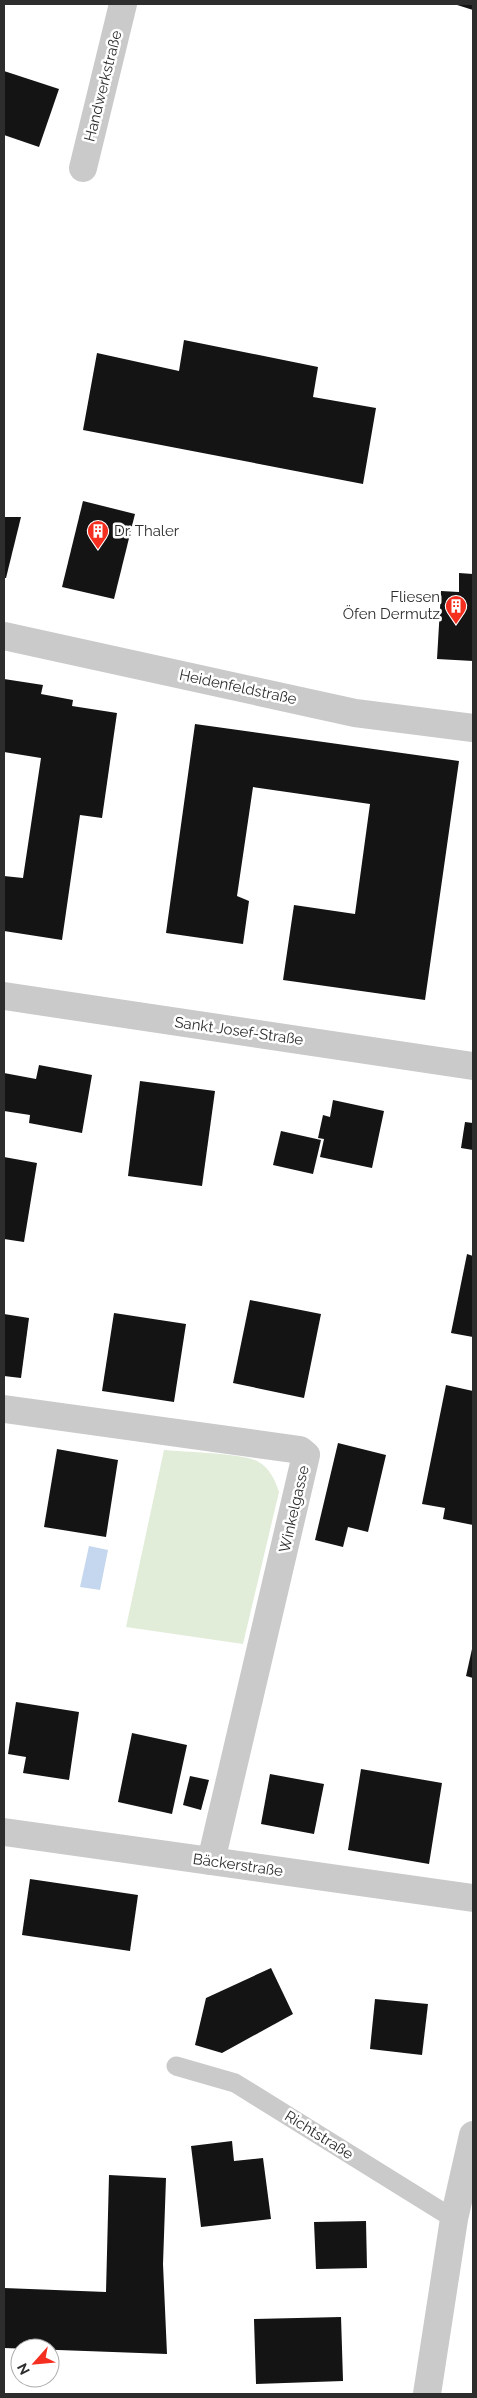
<svg xmlns="http://www.w3.org/2000/svg" width="477" height="2398" font-family="Raleway,sans-serif">
<style>
.green{fill:#e1edd9}
.water{fill:#c4d7ee}
.building{fill:#141414}
.lines{fill:none;stroke-linecap:round;stroke-linejoin:round}
.lane{stroke:#cacaca;stroke-width:19}
.street{stroke:#cacaca;stroke-width:28}
.labels{text-anchor:middle;stroke-width:5;stroke-linejoin:round;paint-order:stroke}
.street-label{font-size:15px;fill:#2d2d2d;stroke:#fff}
.poi-label{font-size:15px;fill:#2d2d2d;stroke:#fff;text-anchor:start}
</style>
<rect width="100%" height="100%" fill="#fff"/>
<path class="green" d="M 164,1450 C 185,1452 241,1453 257,1461 C 270,1468 275,1480 279,1492 L 243,1644 L 126,1627 Z"/>
<polygon class="water" points="89,1546 108,1550 100,1590 80,1587"/>
<g class="building">
<polygon points="454,4 473,4 473,10"/>
<polygon points="4,71 59,89 39,147 4,135"/>
<polygon points="184,340 318,367 313,397 376,408 363,484 83,430 97,353 179,371"/>
<polygon points="83,501 135,514 114,599 62,587"/>
<polygon points="4,517 21,517 6,578 4,578"/>
<polygon points="459,573 473,574 473,661 437,659 441,591 459,592"/>
<polygon points="4,679 43,685 41,694 73,700 72,706 117,713 102,818 80,815 62,940 4,931 4,876 23,878 41,758 4,752"/>
<polygon points="195,724 459,761 425,1000 283,980 294,905 355,914 370,804 253,787 237,896 249,901 243,944 166,933"/>
<polygon points="39,1065 92,1075 82,1133 29,1123 30,1115 4,1111 4,1073 36,1079"/>
<polygon points="140,1081 215,1091 202,1186 128,1176"/>
<polygon points="333,1100 384,1111 372,1168 320,1157 324,1139 318,1138 323,1115 330,1117"/>
<polygon points="465,1122 473,1123 473,1150 461,1148"/>
<polygon points="281,1131 321,1140 313,1174 273,1165"/>
<polygon points="4,1157 37,1163 24,1242 4,1239"/>
<polygon points="467,1254 473,1256 473,1337 451,1333"/>
<polygon points="250,1300 321,1314 304,1398 233,1383"/>
<polygon points="114,1313 186,1324 174,1402 102,1391"/>
<polygon points="4,1314 29,1318 21,1378 4,1376"/>
<polygon points="446,1385 473,1391 473,1525 443,1519 445,1508 422,1504"/>
<polygon points="338,1443 386,1455 368,1532 348,1527 343,1547 315,1540"/>
<polygon points="57,1449 118,1460 106,1537 44,1527"/>
<polygon points="472,1649 473,1649 473,1678 466,1676"/>
<polygon points="16,1702 79,1712 69,1780 23,1773 26,1757 8,1754"/>
<polygon points="132,1733 187,1745 172,1814 118,1802"/>
<polygon points="361,1769 442,1783 429,1864 348,1850"/>
<polygon points="270,1774 324,1784 314,1834 261,1824"/>
<polygon points="190,1776 209,1780 201,1810 183,1805"/>
<polygon points="30,1879 138,1895 130,1951 22,1935"/>
<polygon points="271,1968 293,2014 222,2053 195,2045 206,1998"/>
<polygon points="375,1999 428,2004 422,2055 370,2049"/>
<polygon points="232,2141 234,2161 263,2158 271,2219 201,2227 191,2146"/>
<polygon points="109,2175 166,2178 163,2264 167,2354 4,2348 4,2288 106,2292"/>
<polygon points="366,2221 367,2268 316,2269 314,2222"/>
<polygon points="341,2317 343,2381 256,2384 254,2319"/>
</g>
<g class="lines">
<polyline class="lane" points="176,2066 235,2083 454,2219"/>
<g class="street">
<polyline points="83,168 123,4"/>
<polyline points="4,636 355,713 473,728"/>
<polyline points="4,996 473,1066"/>
<polyline points="4,1409 300,1450 306,1455 211,1861"/>
<polyline points="4,1832 473,1898"/>
<polyline points="427,2394 454,2219 473,2135"/>
</g>
</g>
<defs>
<g id="building-pin" transform="scale(1.125)"><path d="M0 17L-7.5 6A9.5 9.5 0 1 1 7.5 6Z" fill="#f52f1f" stroke="#fff"/><path d="M-4-6H4V6H1V3H-1V6H-4ZM-2.5-4.3h1.7v1.8h-1.7ZM.8-4.3h1.7v1.8H.8ZM-2.5-1h1.7V.8h-1.7ZM.8-1h1.7V.8H.8Z" fill="#fff"/></g>
</defs>
<g fill-rule="evenodd">
<use href="#building-pin" x="98" y="531"/>
<use href="#building-pin" x="456" y="606"/>
</g>
<g class="labels">
<g class="street-label">
<text transform="translate(103 86) rotate(-76)" y="5">Handwerkstraße</text>
<text transform="translate(238 687) rotate(12)" y="5">Heidenfeldstraße</text>
<text transform="translate(239 1031) rotate(8)" y="5">Sankt Josef-Straße</text>
<text transform="translate(294 1509) rotate(-77)" y="5">Winkelgasse</text>
<text transform="translate(238 1865) rotate(8)" y="5">Bäckerstraße</text>
<text transform="translate(319 2135) rotate(32)" y="5">Richtstraße</text>
</g>
<g class="poi-label">
<text x="114" y="536">Dr. Thaler</text>
<text x="440" y="602" text-anchor="end">Fliesen<tspan x="440" dy="17">Öfen Dermutz</tspan></text>
</g>
</g>
<rect width="477" height="2398" fill="none" stroke="#2d2d2d" stroke-width="10"/>
<g transform="translate(35 2363) rotate(243)"><circle r="24" fill="#ffffff" stroke="#ababab"/>
<path d="M0-4L9 19L0 12L-9 19Z" fill="#f52f1f"/>
<text y="-8" font-size="14" font-weight="bold" text-anchor="middle" fill="#2d2d2d">N</text>
</g>
</svg>
